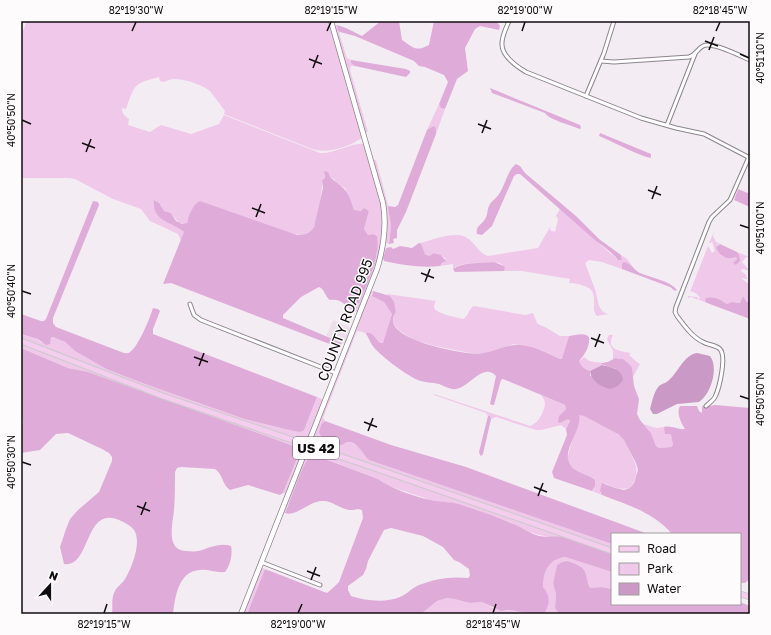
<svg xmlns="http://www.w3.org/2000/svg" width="771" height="635" font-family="'Golos Text',sans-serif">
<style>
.built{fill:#ecdfeb}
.green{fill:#efc8ea}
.forest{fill:#dfacd9;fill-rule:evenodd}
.water{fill:#cb99c5}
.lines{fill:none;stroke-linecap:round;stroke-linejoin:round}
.street-casing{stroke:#8c858b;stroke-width:5}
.secondary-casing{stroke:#8c858b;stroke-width:6}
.primary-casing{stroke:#cacaca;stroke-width:7}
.street{stroke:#fff;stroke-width:3}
.secondary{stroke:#fff;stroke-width:4.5}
.primary{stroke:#f4cdef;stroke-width:5}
.ticks{fill:none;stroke:#100d0f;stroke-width:1.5}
.labels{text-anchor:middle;stroke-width:3;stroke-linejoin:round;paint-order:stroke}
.shield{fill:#fefbfd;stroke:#575456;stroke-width:1}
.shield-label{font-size:13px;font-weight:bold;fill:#100d0f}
.street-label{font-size:14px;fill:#100d0f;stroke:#fefbfd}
.neatline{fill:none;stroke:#100d0f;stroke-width:1.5}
.ticks-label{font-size:10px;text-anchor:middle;fill:#100d0f}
</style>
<rect width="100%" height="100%" fill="#f4ecf3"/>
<polygon class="built" points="333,320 351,328 346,344 326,336"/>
<g class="green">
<path d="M 27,21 L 326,21 L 330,23 L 363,137 C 350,147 328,154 312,149 L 224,114 L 225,111 L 210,91 C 201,84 185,79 174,79 C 169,79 166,82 162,82 L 160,81 L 159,77 C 132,84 135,85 126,109 L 122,108 C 122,114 125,116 129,119 L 128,125 L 150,132 L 161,125 L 191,134 L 219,124 L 224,115 L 320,153 C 335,154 352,142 364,144 C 371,169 387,208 383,234 C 380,261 368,287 358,313 L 355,312 L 374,265 L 377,252 L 377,236 L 373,234 L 368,235 L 364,229 L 369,211 L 362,209 L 358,212 L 354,210 L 345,188 L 336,183 L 334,179 L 324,174 L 325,178 L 322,180 C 323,188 317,223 313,229 C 310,233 306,234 302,235 L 188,220 L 186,224 L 179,223 L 171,213 L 164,211 L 155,200 L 154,203 L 154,206 L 184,232 L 181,241 L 178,234 L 150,221 L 141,209 L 113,199 L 75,179 L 69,178 L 21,178 L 21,36 Z"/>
<polygon points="337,25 340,32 339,33 347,58 351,60 351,63 355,66 351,66 350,70 368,132 365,132 334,26"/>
<polygon points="439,104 441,108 445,109 436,134 436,129 427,130"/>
<path d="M 373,160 L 376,160 L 388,205 L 389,206 L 388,207 L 391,227 L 389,244 L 386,243 C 390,214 380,189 373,160 Z"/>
<path d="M 560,209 L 618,260 L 622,258 L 621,255 L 627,259 L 633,267 L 627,263 L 622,266 L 622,269 L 602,262 L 589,260 L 585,263 L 595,289 L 599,306 L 603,312 L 608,314 L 597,316 C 591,309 596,301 593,293 C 591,286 576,283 569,283 L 570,279 L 522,271 L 504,271 L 505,268 L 504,266 C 497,260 493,264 485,263 C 474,263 462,262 453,269 L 453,264 L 440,266 L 446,259 C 442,255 439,254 434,253 L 429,256 L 425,254 L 419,243 C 435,240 459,227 472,242 C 477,247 481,254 488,256 L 538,248 L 550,227 L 550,230 L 555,232 L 558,219 L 556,216 Z"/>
<polygon points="714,232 713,236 716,242 720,244 717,245 722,256 732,259 734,257 737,258 734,265 739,255 737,252 749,257 746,257 742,262 750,271 742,269 741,271 746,275 747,279 741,278 750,285 750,303 746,301 743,296 740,303 734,302 727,304 723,301 705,301 707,303 691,297 688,298 688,296 697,297 699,300 700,298 697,294 691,291 690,292 708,246 712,253 715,251 712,241 711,243 709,243"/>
<polygon points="370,291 373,291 371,295 384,302 392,314 385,340 383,343 380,343 372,334 367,332 366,334 363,332 357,331 323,418 325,421 322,423 322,437 337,445 350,442 359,447 369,460 612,544 612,550 311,444"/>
<path d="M 387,294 L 436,301 C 435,303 434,305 434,307 C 435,314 457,317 463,319 C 469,316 468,309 474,306 L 525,315 L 533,313 L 537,323 L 540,325 L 545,327 L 560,336 L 569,336 L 564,357 L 563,359 L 560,359 L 540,350 L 514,344 L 491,353 L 475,354 L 435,346 L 414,340 L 400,331 L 395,326 L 393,321 L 394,315 L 396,312 C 395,304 392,300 387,294 Z"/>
<polygon points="21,334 38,339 42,343 50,340 53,337 65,342 75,351 106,369 145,384 269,425 300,432 306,425 317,397 324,400 307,443 175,398 21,339"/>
<path d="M 609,335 L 613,335 C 605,350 621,351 631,353 L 629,355 L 638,363 L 640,364 L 633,377 C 631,368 624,354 613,359 L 613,351 L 607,339 Z"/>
<polygon points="21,343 166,399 306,446 286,494 283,493 299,453 88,372 68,368 21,348"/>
<path d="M 584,357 L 589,361 L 602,363 L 602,365 L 590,371 C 584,369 582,367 579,361 Z"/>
<path d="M 434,394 L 530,426 C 538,424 544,412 545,404 C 545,400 543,398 541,395 L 565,405 L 566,409 L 562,413 L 570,421 L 566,429 L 561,425 L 541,430 L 536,430 L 496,417 L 491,419 L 490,416 L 488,416 L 486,413 L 434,395 Z"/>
<path d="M 579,415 C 585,415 592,420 598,423 C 607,428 618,432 624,440 C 627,444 629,449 631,454 C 638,468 639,475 630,488 C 621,490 612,488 605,483 L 600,493 L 602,495 L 592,491 L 594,489 L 594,479 L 578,472 L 569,464 L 567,459 Z"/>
<polygon points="644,424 656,428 664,427 664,428 671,435 673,445 671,447 659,448 656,446 651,433"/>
<polygon points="309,447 612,551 612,554 564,537 557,536 550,537 539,535 521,529 512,523 459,504 433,501 395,488 387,485 378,479 316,455 304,466 285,513 283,513"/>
<path d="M 565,557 L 612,572 L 612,589 L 601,587 L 591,588 C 588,584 584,572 581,566 L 567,561 L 562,562 L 557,565 L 553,583 L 556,594 L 555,608 L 559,614 L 544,614 L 545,612 C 543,591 536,561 565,557 Z"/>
<polygon points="261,567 265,569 247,614 243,614"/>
<polygon points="447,598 454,599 470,603 482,602 493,608 506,611 511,610 529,614 421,614 437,601"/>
</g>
<g class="forest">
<path d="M 381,21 L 399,21 L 402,40 C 414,48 416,52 429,45 L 434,21 L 490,21 L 497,22 L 500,26 L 499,30 L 480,26 L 475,29 L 465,48 L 468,71 L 457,79 L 445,109 L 441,108 L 439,104 L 448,82 L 444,75 L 425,67 L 419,66 L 414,61 L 355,36 L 340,32 L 338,30 L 337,25 L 346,28 L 362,36 Z"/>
<polygon points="351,60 406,69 410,71 410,73 406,77 355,66 351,63"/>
<path d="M 490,88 L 580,125 L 581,128 L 580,129 C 571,125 549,120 545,113 L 492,93 Z"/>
<polygon points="434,126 436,129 436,134 406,212 397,230 397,238 393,239 394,243 389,244 391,227 388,207 389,206 395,207 398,205 425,135 427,130"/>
<path d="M 600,133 L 651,154 L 651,157 L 650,158 C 633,153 616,143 599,136 Z"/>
<path d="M 516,164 L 520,166 L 525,173 L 576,216 L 599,239 L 621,255 L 622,260 L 618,260 C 613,254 604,246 597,242 L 520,174 L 517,174 L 514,176 L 492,226 L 482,235 L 477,234 C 475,226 482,225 485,219 C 488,215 487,210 489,206 C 491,201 496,199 499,194 C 505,186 508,169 516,164 Z"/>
<path d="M 324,171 L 328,172 L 330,177 C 333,179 334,181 337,183 C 348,190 350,198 354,210 L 360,211 L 364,208 L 369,211 L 364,229 L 368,235 L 373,234 L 377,236 C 381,259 364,290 355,312 C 345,306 342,298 330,300 C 325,297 325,289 319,287 L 301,297 L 283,315 L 283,318 L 342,343 L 340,348 L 171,283 L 163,284 L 184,232 C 171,221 152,222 154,200 L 159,203 L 164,211 L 171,213 L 176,221 L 182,224 L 187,223 C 189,215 193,204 200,201 L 297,235 C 304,235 310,234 314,227 L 323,188 L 322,180 L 325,178 Z"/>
<polygon points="738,189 750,194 750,207 734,200"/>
<path d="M 93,201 L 98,202 L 99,205 L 53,318 L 53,323 L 56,327 L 124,353 C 127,353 128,354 130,352 C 138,347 150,318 153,308 L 158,309 L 160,311 L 153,329 L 153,334 L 317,397 L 304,430 L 300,432 L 294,431 L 269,425 L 245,419 L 145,384 L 106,369 L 75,351 L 65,342 L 53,337 L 51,338 L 50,344 L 46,345 L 38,339 L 21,334 L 21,314 L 41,321 L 44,321 L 46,319 Z"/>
<path d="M 419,243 L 421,244 L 425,254 L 429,256 L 434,253 L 441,255 L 446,261 L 442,263 L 440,266 C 421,268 402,265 384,261 L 383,258 L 386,248 L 391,247 L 393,249 L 400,246 L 412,248 Z"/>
<path d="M 720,244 L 737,252 L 739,255 L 740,261 L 736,265 L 733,263 L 737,259 L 736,257 C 728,261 719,256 716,247 Z"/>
<path d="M 494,262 L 504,266 L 505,268 L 504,271 L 455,272 L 453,269 C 465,261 481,264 494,262 Z"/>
<path d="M 624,262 C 631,263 634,270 640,273 C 651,278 669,280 677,290 L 675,291 L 670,287 L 622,269 L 622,264 Z"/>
<path d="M 373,291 L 390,296 L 394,302 L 396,312 C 376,339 460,353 475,354 C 491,354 505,344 520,345 C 534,346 547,353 560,359 L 562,359 L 569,336 C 576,335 584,332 589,337 C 590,347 585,354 579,361 C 582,367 584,369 590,371 L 590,376 L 616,369 L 601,364 L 602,363 L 608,362 L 615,358 L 623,359 L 630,365 L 632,368 L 634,386 L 639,399 L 637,414 L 640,420 L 651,433 L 656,446 L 659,448 L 671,447 L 673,445 L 671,435 L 670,434 L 665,434 L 664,427 C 672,425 678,430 685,429 C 681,423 676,413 680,406 L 697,406 L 699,411 L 702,413 L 702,406 L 705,407 L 715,405 L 750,408 L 750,579 L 745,583 L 740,583 L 740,534 L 672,534 C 653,512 628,505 602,495 L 600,491 L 602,483 L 615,488 L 624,490 L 630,488 L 634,483 L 638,470 L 636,463 L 624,440 L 618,434 L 584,416 L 579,415 C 583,432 557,453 573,468 C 580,474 589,475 595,480 L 595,486 L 592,491 L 554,478 L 552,472 L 567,435 L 566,429 L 570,421 L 568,419 L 560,423 L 558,422 L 559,416 L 566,409 L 565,405 L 503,379 L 501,380 L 494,405 L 492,405 L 490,404 L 496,376 C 483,362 469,388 456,389 C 451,390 444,386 439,384 C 432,382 425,383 418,380 C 407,376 378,354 372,345 C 370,342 369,338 366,334 L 367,332 L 372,334 L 380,343 L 383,343 L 392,314 L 384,302 L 372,296 Z"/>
<path d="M 743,296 L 746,301 L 750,303 L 750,319 L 707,303 L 705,301 L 706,298 C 715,296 721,300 727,304 L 732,302 L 740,303 Z"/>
<path d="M 21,348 L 68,368 L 88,372 L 296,447 L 300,451 L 283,493 L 280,495 L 248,485 L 230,490 C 222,485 223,474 215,469 L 181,467 L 177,468 L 175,472 C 175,485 175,497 174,510 C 173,523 165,550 186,551 C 190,551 194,552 198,551 C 209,548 220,542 231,546 C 233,554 230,566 225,572 C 216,573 208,569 200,570 C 178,571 175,598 173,614 L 112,614 C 113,607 111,600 114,593 C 116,587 122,584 125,579 C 132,567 142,542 134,530 C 130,525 124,522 119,520 C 84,505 91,568 64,564 L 60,547 L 66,529 L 70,519 L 78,510 L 99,492 L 112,461 L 112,457 L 109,453 L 102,449 L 68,433 L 56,434 L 40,450 L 21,453 L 21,430 L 23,422 L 21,419 Z"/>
<polygon points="488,416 490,416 491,419 483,454 481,456 480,455 479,452"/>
<path d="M 325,421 L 391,445 L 466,467 L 648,534 L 612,534 L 612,544 L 369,460 C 361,452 354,435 342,445 C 334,445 321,440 319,432 L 322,423 Z"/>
<path d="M 312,454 L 378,479 C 392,489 418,498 435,501 C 443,502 451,502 459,504 C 476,510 495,516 511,523 C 521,527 529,533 539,536 C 548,538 555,535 564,537 L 612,554 L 612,572 L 565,557 C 549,559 543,571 543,587 C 551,597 550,603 544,614 L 529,614 L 511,610 L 501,611 L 482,602 L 470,603 L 454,599 L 447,598 L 437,601 L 421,614 L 247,614 L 265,569 L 327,593 L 335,586 L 339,582 L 363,518 L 362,510 L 358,509 C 344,514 334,500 322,501 C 310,501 296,517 285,513 C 291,501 303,460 312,454 ZM 391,528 L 423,536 L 443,547 L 454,560 L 459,562 L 469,569 L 470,576 L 468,578 C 451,576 434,579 419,585 C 412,588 407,594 400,597 C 385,603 367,601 351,596 L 348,590 L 348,586 L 363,575 L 366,569 L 368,561 L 384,530 Z"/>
<path d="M 567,561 C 586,567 584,568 589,586 L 591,588 L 601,587 L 612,589 L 612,604 L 740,604 L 740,602 L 750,606 L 750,614 L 559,614 L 555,608 L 556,594 L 553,583 L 557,565 L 562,562 Z"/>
</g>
<g class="water">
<path d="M 697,353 L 710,356 C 719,368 711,394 699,402 L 677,404 L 657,414 L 653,414 L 650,409 C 652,402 654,391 659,386 C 663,383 667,383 670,379 C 679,371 684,355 697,353 Z"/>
<path d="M 602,365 C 611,367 622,369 623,380 L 618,386 L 610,389 C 601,387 591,381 590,371 Z"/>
</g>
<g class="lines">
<g class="street-casing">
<g id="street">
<path d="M 509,21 C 506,28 502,36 502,43 C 501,56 516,66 526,72 L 641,118 L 676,128 L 704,134 L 750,158"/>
<path d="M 601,61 L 614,62 L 689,57 C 696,55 697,49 703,46 C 712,41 740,56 750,60"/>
<polyline points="586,96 604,53 614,21"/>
<polyline points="667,125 695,54"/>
<polyline points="190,304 194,315 201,320 336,373"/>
<path d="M 706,406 C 709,403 713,401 715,397 C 719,389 727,357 720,349 C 716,345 708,345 703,342 C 692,337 684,325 677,316 L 675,312 L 676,307 L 709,222 L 712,217 L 730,200 L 749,157"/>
<polyline points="261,562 320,585"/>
</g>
</g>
<g class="secondary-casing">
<path id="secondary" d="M 241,614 L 377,269 C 384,246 387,226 383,203 L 331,21"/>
</g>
<g class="primary-casing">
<g id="primary">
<polyline points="21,341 163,396 386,472 612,551"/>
<polyline points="740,594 750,597"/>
</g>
</g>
<use href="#street" class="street"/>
<use href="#secondary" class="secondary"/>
<use href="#primary" class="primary"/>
</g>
<path class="ticks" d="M 132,31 L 136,22M 327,31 L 331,22M 522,31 L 525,22M 716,31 L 720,22M 705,41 L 718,46M 709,50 L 714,37M 740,54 L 749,58M 309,59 L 322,64M 313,68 L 318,55M 22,120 L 31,124M 478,124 L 491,129M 482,133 L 487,120M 82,143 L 95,148M 86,152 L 91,139M 648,190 L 661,195M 652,199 L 657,186M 252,208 L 265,213M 256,217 L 261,204M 740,225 L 749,228M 421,273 L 434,278M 425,282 L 430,269M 22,291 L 31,294M 591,338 L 604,343M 595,347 L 600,334M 194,357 L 208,362M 199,366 L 204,353M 740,396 L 749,399M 364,422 L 377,427M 368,431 L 373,418M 22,462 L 31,465M 534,487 L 547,492M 538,496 L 543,483M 137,506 L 150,511M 141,515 L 146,502M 307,571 L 320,576M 311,580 L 316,567M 104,613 L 107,604M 298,613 L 302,604M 493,613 L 496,604"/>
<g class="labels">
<rect class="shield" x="293" y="437" width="46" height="22" rx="3"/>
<g class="shield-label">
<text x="316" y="453">US 42</text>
</g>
<g class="street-label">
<text transform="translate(345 320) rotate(-69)" y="5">COUNTY ROAD 995</text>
</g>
</g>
<rect width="771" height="635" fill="none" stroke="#fefbfd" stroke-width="44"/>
<rect x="611" y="533" width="130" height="72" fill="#fefbfd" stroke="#9f9c9e"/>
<rect x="619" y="546" width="20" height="6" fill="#f4cdef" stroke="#9f9c9e"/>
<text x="647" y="553" font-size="12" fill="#100d0f">Road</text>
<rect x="619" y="563" width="20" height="12" fill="#efc8ea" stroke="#9f9c9e"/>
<text x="647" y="573" font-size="12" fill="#100d0f">Park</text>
<rect x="619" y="583" width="20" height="12" fill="#cb99c5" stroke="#9f9c9e"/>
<text x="647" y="593" font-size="12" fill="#100d0f">Water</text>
<g transform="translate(50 585) rotate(21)" stroke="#fefbfd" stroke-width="3" paint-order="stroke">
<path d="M0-3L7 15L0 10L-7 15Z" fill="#100d0f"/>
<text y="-6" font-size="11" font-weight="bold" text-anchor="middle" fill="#100d0f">N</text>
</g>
<rect x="22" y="22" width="727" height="591" class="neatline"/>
<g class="ticks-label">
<text x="136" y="14">82°19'30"W</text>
<text x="331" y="14">82°19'15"W</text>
<text x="525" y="14">82°19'00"W</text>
<text x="720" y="14">82°18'45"W</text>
<text transform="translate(760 58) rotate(-90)" y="4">40°51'10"N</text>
<text transform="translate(11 120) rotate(-90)" y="4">40°50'50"N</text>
<text transform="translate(760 228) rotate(-90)" y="4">40°51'00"N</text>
<text transform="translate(11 291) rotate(-90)" y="4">40°50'40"N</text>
<text transform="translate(760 399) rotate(-90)" y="4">40°50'50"N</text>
<text transform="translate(11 462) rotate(-90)" y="4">40°50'30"N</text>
<text x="104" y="628">82°19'15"W</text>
<text x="298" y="628">82°19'00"W</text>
<text x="493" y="628">82°18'45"W</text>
</g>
</svg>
